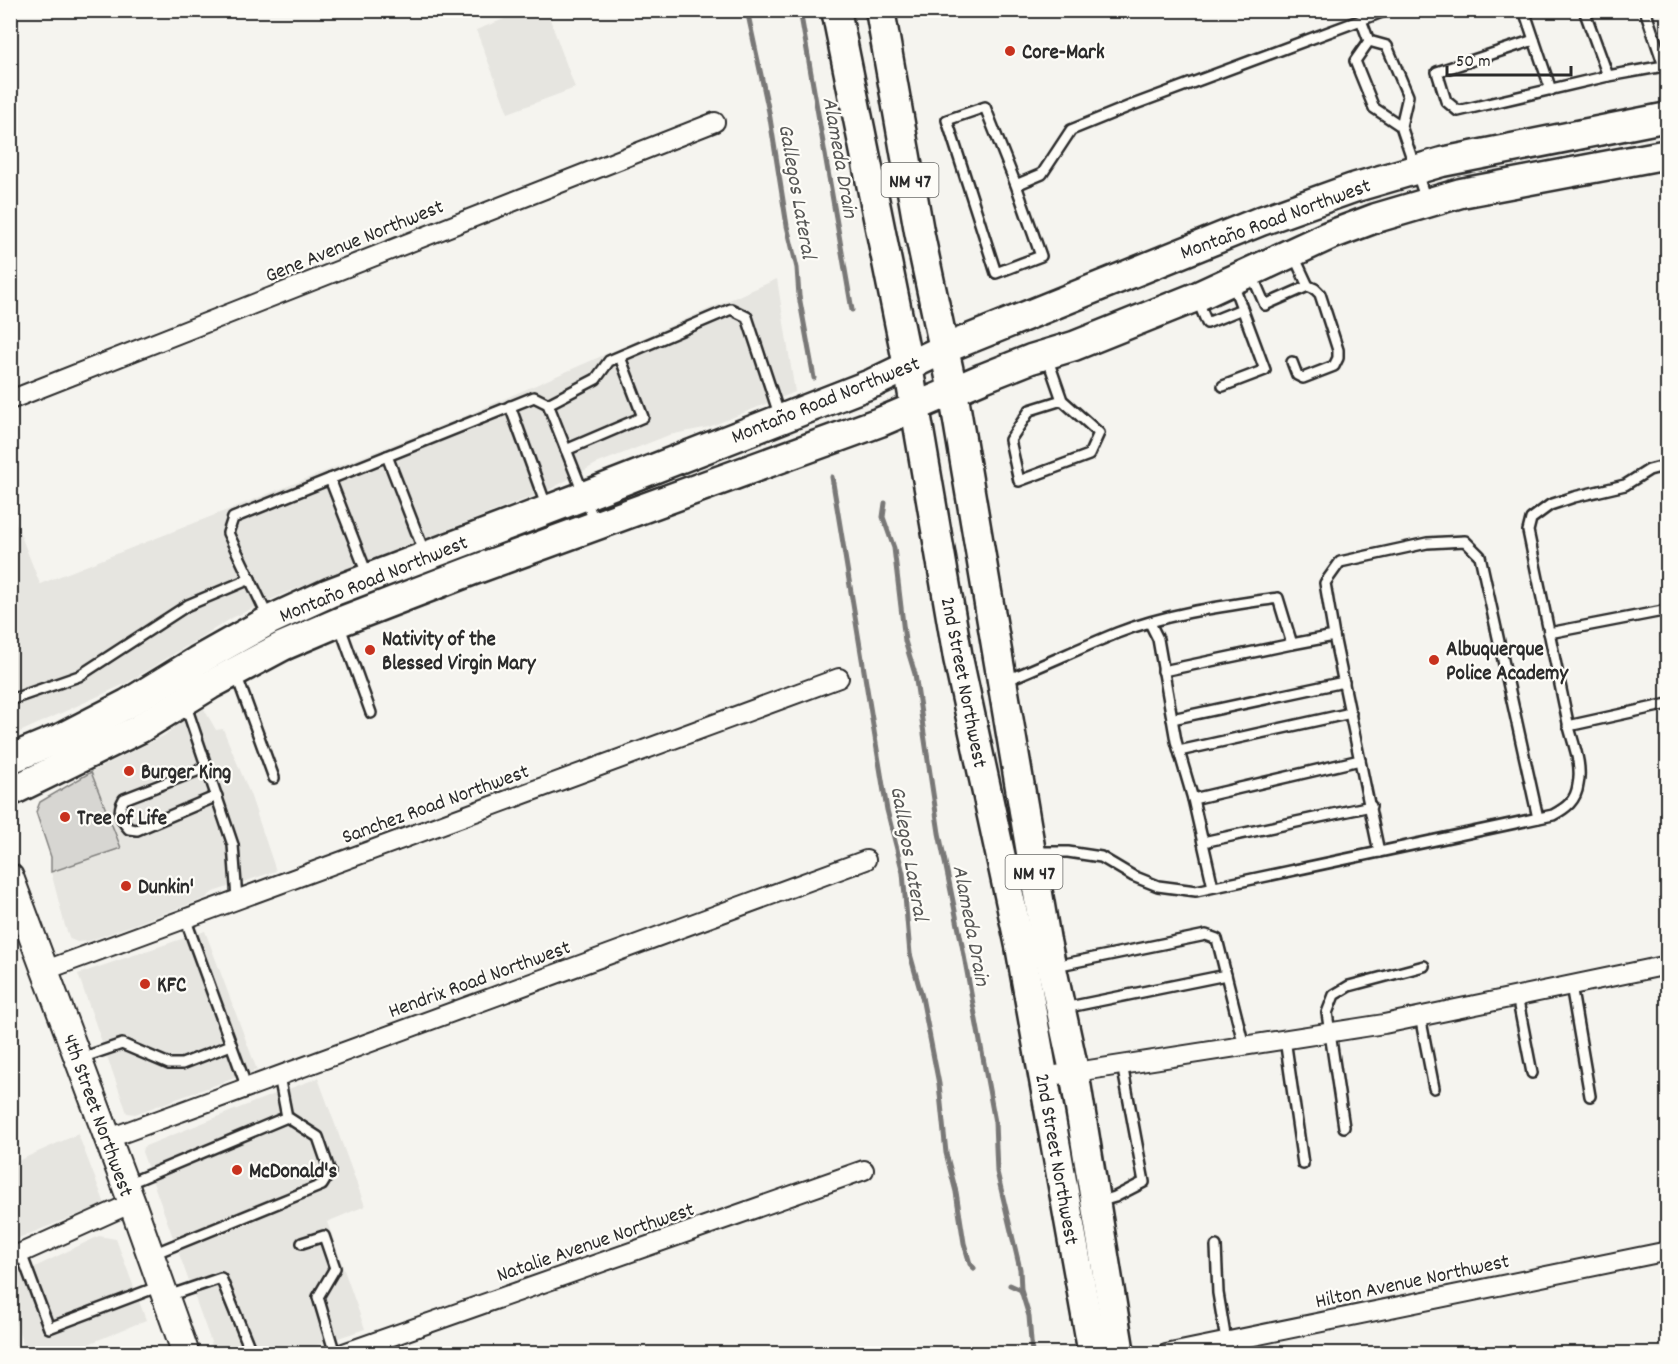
<svg xmlns="http://www.w3.org/2000/svg" width="1678" height="1364" font-family="Dekko,sans-serif">
<style>
.built{fill:#e6e5e0}
.green{fill:#d7d6d2;stroke:#81807e;stroke-width:1.5}
.lines{fill:none;stroke-linecap:round;stroke-linejoin:round}
.stream{stroke:#797877;stroke-width:5}
.lane-casing{stroke:#2b2b2b;stroke-width:14}
.street-casing{stroke:#2b2b2b;stroke-width:22}
.secondary-casing{stroke:#2b2b2b;stroke-width:30}
.primary-casing{stroke:#2b2b2b;stroke-width:33}
.lane{stroke:#fdfcf7;stroke-width:9}
.street{stroke:#fdfcf7;stroke-width:18}
.secondary{stroke:#fdfcf7;stroke-width:26}
.primary{stroke:#fdfcf7;stroke-width:28}
.poi-dot{fill:#c8321e;stroke:#fdfcf7;stroke-width:2}
.labels{text-anchor:middle;stroke-width:4.5;stroke-linejoin:round;paint-order:stroke}
.shield{fill:#fdfcf7;stroke:#6a6a68;stroke-width:1.5}
.shield-label{font-size:20px;font-weight:bold;fill:#2b2b2b}
.poi-label{font-size:21px;font-weight:bold;fill:#2b2b2b;stroke:#fdfcf7;text-anchor:start}
.street-label{font-size:21px;fill:#2b2b2b;stroke:#fdfcf7}
.water-label{font-size:22px;font-style:italic;fill:#585857;stroke:#fdfcf7}
</style>
<rect width="100%" height="100%" fill="#f5f4ef"/>
<filter id="ink" filterUnits="userSpaceOnUse"><feTurbulence type="fractalNoise" baseFrequency=".0167" numOctaves="2"/><feDisplacementMap in="SourceGraphic" scale="12" xChannelSelector="R" yChannelSelector="G"/><feConvolveMatrix kernelMatrix="1 2 1 2 8 2 1 2 1" color-interpolation-filters="sRGB"/></filter>
<g filter="url(#ink)">
<g class="built">
<polygon points="525,11 547,11 575,88 508,113 476,30"/>
<polygon points="777,279 795,392 709,427 669,435 596,464 549,490 283,594 232,618 127,683 11,736 10,508 40,584 463,417"/>
<polygon points="204,709 216,730 223,729 250,794 276,871 213,892 206,898 89,941 77,942 70,939 65,926 51,872 120,848 91,772 167,734 178,724"/>
<polygon points="205,931 257,1070 135,1114 127,1113 78,974"/>
<polygon points="318,1078 365,1206 327,1222 365,1329 293,1353 215,1353 142,1152 143,1147 259,1100"/>
<polygon points="78,1134 105,1204 16,1239 11,1227 11,1164"/>
<polygon points="99,1236 116,1239 146,1320 67,1353 26,1353 11,1308 10,1279"/>
</g>
<polygon class="green" points="91,772 121,848 51,872 51,857 36,812 40,802"/>
<g class="lines">
<g class="stream">
<polyline points="747,10 769,112 787,226 797,268 799,296 814,378"/>
<polyline points="800,10 852,310"/>
<polyline points="832,477 887,810 903,873 910,954 922,997 939,1084 946,1153 956,1192 964,1243 970,1264 974,1268"/>
<polyline points="885,503 883,517 894,548 905,641 915,674 939,833 962,945 995,1122 997,1172 1020,1269 1021,1290 1029,1316 1032,1354"/>
<polyline points="1010,1285 1021,1290"/>
</g>
<g class="lane-casing">
<g id="lane">
<polyline points="1524,10 1551,90"/>
<polyline points="1584,10 1608,76"/>
<polyline points="1645,10 1664,66 1668,65"/>
<polyline points="1534,40 1437,72 1446,101 1458,111 1608,76 1664,66"/>
<polyline points="1369,41 1387,46 1408,96 1401,126 1426,200"/>
<polyline points="1369,41 1355,61 1374,108 1401,126"/>
<polyline points="1369,41 1361,20 1387,10"/>
<polyline points="1016,185 1041,256 996,273 947,120 985,107 1016,185 1042,174 1071,130 1130,106 1361,20"/>
<polyline points="1252,275 1265,305 1308,286 1294,256"/>
<polyline points="1197,299 1207,323 1242,309"/>
<polyline points="1047,357 1062,400 1030,410 1010,440 1019,481 1089,455 1099,433 1062,400"/>
<polyline points="1292,362 1297,375 1303,378 1334,366 1338,358 1338,350 1320,294 1315,289 1308,286"/>
<polyline points="1223,386 1265,370 1233,284"/>
<polyline points="548,404 596,379 609,361 731,309 747,317 780,417"/>
<polyline points="510,406 547,508"/>
<polyline points="566,450 643,417 620,357"/>
<polyline points="387,456 425,554"/>
<polyline points="330,479 367,574"/>
<polyline points="268,617 228,533 233,518 534,397 548,404 595,523"/>
<polyline points="1150,623 1158,639 1176,741 1193,799 1213,887"/>
<polyline points="339,624 371,713"/>
<polyline points="1549,633 1668,610"/>
<polyline points="1334,636 1379,852"/>
<polyline points="1163,671 1292,644"/>
<polyline points="236,674 274,778"/>
<path d="M 1007,680 C 1044,665 1080,648 1117,633 C 1168,613 1224,606 1278,598 L 1292,644 L 1334,636 L 1325,583 L 1340,562 L 1427,543 L 1465,541 L 1480,556 L 1538,818"/>
<polyline points="10,700 79,676 188,605 250,579"/>
<polyline points="186,706 233,845 237,899"/>
<polyline points="1172,719 1344,682"/>
<polyline points="1568,726 1668,704"/>
<polyline points="1179,751 1351,713"/>
<path d="M 207,767 L 124,799 C 117,811 120,819 129,829 L 137,830 L 217,796"/>
<polyline points="1193,799 1360,760"/>
<polyline points="1203,842 1371,806"/>
<path d="M 1034,852 L 1068,852 L 1101,857 L 1133,876 L 1158,886 L 1196,891 L 1553,815 C 1566,808 1576,801 1578,785 C 1583,762 1571,740 1567,718 C 1554,656 1541,593 1528,531 L 1531,519 L 1550,505 L 1574,497 L 1625,485 L 1649,470 L 1668,465"/>
<polyline points="185,918 247,1088"/>
<polyline points="1055,966 1206,935 1217,939 1244,1046"/>
<polyline points="1571,985 1590,1096"/>
<polyline points="1517,996 1532,1073"/>
<polyline points="1064,1008 1226,975"/>
<polyline points="1420,1016 1434,1088"/>
<polyline points="1285,1039 1303,1164"/>
<polyline points="81,1058 122,1044 169,1064 182,1064 231,1045"/>
<polyline points="279,1076 287,1117"/>
<polyline points="1344,1127 1327,1013 1334,995 1349,986 1424,966"/>
<polyline points="127,1184 287,1117 318,1137 330,1172 322,1185 153,1254"/>
<polyline points="1098,1202 1115,1197 1144,1182 1122,1064"/>
<polyline points="302,1243 324,1236 335,1268 318,1297 335,1354"/>
<polyline points="1216,1246 1218,1293 1226,1341"/>
<polyline points="21,1253 49,1328 160,1286"/>
<polyline points="168,1296 221,1278 252,1354"/>
</g>
</g>
<g class="street-casing">
<g id="street">
<polyline points="10,400 715,122"/>
<polyline points="46,970 839,678"/>
<polyline points="1044,1077 1384,1024 1668,965"/>
<polyline points="107,1139 866,860"/>
<polyline points="10,1258 132,1203"/>
<polyline points="341,1354 864,1170"/>
<polyline points="1166,1354 1668,1251"/>
</g>
</g>
<g class="secondary-casing">
<polyline id="secondary" points="10,877 132,1203 186,1354"/>
</g>
<g class="primary-casing">
<g id="primary">
<polyline points="836,10 908,366 958,658 1020,946 1093,1354"/>
<polyline points="880,10 919,231 953,391 1046,941 1074,1071 1120,1354"/>
<polyline points="10,759 63,737 127,704 197,661 270,620 329,593 584,496 873,383 944,349 1261,221 1353,188 1442,162 1668,117"/>
<polyline points="10,792 139,729 210,685 283,646 339,622 471,571 880,422 983,378 1031,359 1074,346 1196,297 1328,236 1376,218 1461,193 1668,154"/>
</g>
</g>
<use href="#lane" class="lane"/>
<use href="#street" class="street"/>
<use href="#secondary" class="secondary"/>
<use href="#primary" class="primary"/>
</g>
</g>
<g class="poi-dot">
<circle cx="1010" cy="51" r="6"/>
<circle cx="370" cy="650" r="6"/>
<circle cx="1434" cy="660" r="6"/>
<circle cx="129" cy="771" r="6"/>
<circle cx="65" cy="817" r="6"/>
<circle cx="126" cy="886" r="6"/>
<circle cx="145" cy="984" r="6"/>
<circle cx="237" cy="1170" r="6"/>
</g>
<g class="labels">
<g class="shield">
<rect x="881.5" y="163" width="57" height="34" rx="4.5"/>
<rect x="1005.5" y="855" width="57" height="34" rx="4.5"/>
</g>
<g class="shield-label">
<text x="910" y="187">NM 47</text>
<text x="1034" y="879">NM 47</text>
</g>
<g class="poi-label">
<text x="1022" y="58">Core-Mark</text>
<text x="382" y="645">Nativity of the<tspan x="382" dy="24">Blessed Virgin Mary</tspan></text>
<text x="1446" y="655">Albuquerque<tspan x="1446" dy="24">Police Academy</tspan></text>
<text x="141" y="778">Burger King</text>
<text x="77" y="824">Tree of Life</text>
<text x="138" y="893">Dunkin'</text>
<text x="157" y="991">KFC</text>
<text x="249" y="1177">McDonald's</text>
</g>
<g class="street-label">
<text transform="translate(1275 218) rotate(-20)" y="7">Montaño Road Northwest</text>
<text transform="translate(354 240) rotate(-22)" y="7">Gene Avenue Northwest</text>
<text transform="translate(825 399) rotate(-22)" y="7">Montaño Road Northwest</text>
<text transform="translate(373 578) rotate(-22)" y="7">Montaño Road Northwest</text>
<text transform="translate(965 682) rotate(79)" y="7">2nd Street Northwest</text>
<text transform="translate(435 803) rotate(-20)" y="7">Sanchez Road Northwest</text>
<text transform="translate(479 978) rotate(-20)" y="7">Hendrix Road Northwest</text>
<text transform="translate(99 1115) rotate(70)" y="7">4th Street Northwest</text>
<text transform="translate(1058 1159) rotate(80)" y="7">2nd Street Northwest</text>
<text transform="translate(595 1241) rotate(-19)" y="7">Natalie Avenue Northwest</text>
<text transform="translate(1412 1280) rotate(-12)" y="7">Hilton Avenue Northwest</text>
</g>
<g class="water-label">
<text transform="translate(842 157) rotate(80)" y="8">Alameda Drain</text>
<text transform="translate(799 191) rotate(80)" y="8">Gallegos Lateral</text>
<text transform="translate(911 853) rotate(80)" y="8">Gallegos Lateral</text>
<text transform="translate(973 925) rotate(79)" y="8">Alameda Drain</text>
</g>
</g>
<rect width="1678" height="1364" fill="none" stroke="#fdfcf7" stroke-width="36"/>
<rect x="18" y="18" width="1642" height="1328" fill="none" stroke="#2b2b2b" stroke-width="2" filter="url(#ink)"/>
<path d="M1447 66v9h124v-9" fill="none" stroke="#2b2b2b" stroke-width="3"/>
<text x="1456" y="66" font-size="18" fill="#2b2b2b" stroke="#fdfcf7" stroke-width="4.5" paint-order="stroke">50 m</text>
</svg>
